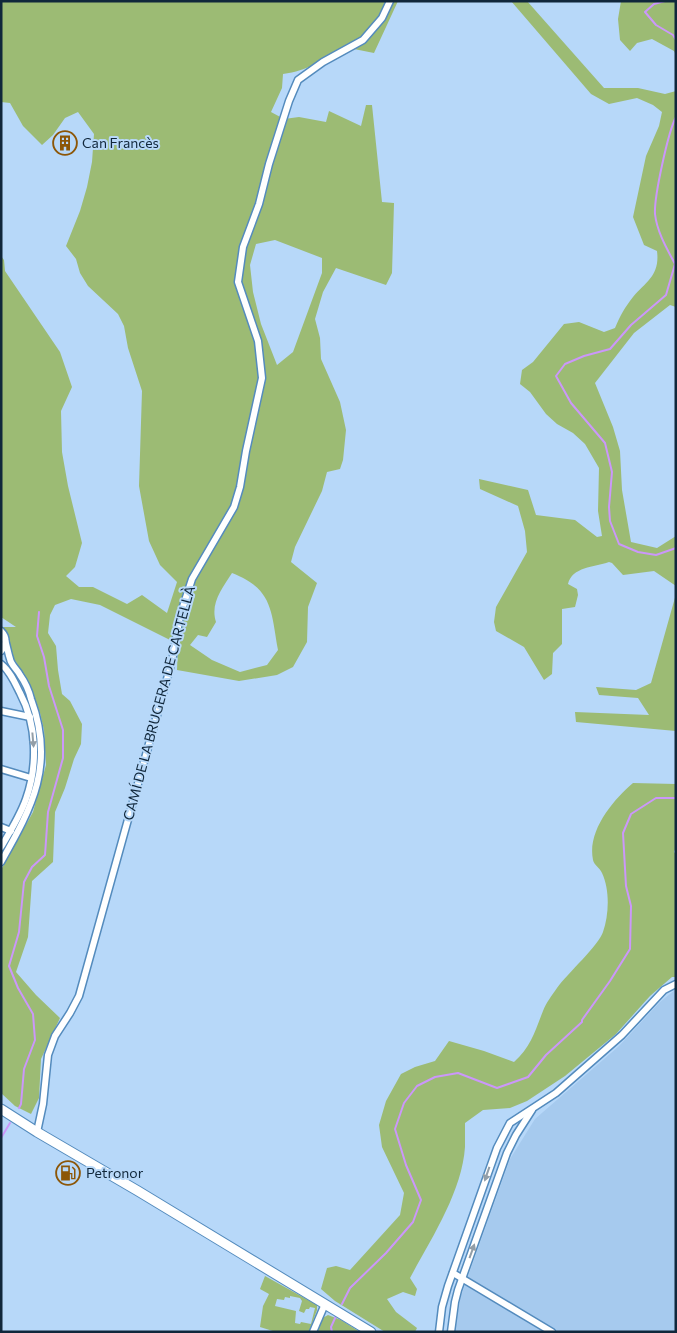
<svg xmlns="http://www.w3.org/2000/svg" width="677" height="1333" font-family="Commissioner,sans-serif">
<style>
.built{fill:#a6caee}
.green{fill:#9cbb74;fill-rule:evenodd}
.lines{fill:none;stroke-linecap:round;stroke-linejoin:round}
.stream{stroke:#cb97fa;stroke-width:2}
.street-casing{stroke:#548bbd;stroke-width:9}
.secondary-casing{stroke:#548bbd;stroke-width:11}
.street{stroke:#fff;stroke-width:6}
.secondary{stroke:#fff;stroke-width:9}
.oneway{fill:#939ea7}
.labels{text-anchor:middle;stroke-width:4;stroke-linejoin:round;paint-order:stroke}
.poi-label{font-size:14px;fill:#10273b;stroke:#b7d8f9;text-anchor:start}
.street-label{font-size:14px;fill:#10273b;stroke:#b7d8f9}
</style>
<rect width="100%" height="100%" fill="#b7d8f9"/>
<polygon class="built" points="676,989 676,1332 454,1332 461,1296 510,1159 535,1119 619,1046 660,1002"/>
<g class="green">
<path d="M 1,1 L 398,1 L 374,53 L 344,47 C 322,60 308,71 283,74 L 282,88 L 271,112 L 284,119 L 299,117 L 326,122 L 329,111 L 361,126 L 366,105 L 372,105 L 382,202 L 394,203 L 392,273 L 386,285 L 336,268 L 323,292 L 315,319 L 320,338 L 321,359 L 340,402 L 346,430 L 343,460 L 340,469 L 327,472 L 322,491 L 295,547 L 291,562 L 317,583 L 308,607 L 307,642 L 293,667 L 277,675 L 239,681 L 177,670 L 178,644 L 100,605 L 71,599 L 55,605 L 50,615 L 48,633 L 56,646 L 58,670 L 62,694 L 70,701 L 82,724 L 81,744 L 74,759 L 65,788 L 55,812 L 53,862 L 32,881 L 28,937 L 16,972 L 36,995 L 60,1018 L 41,1059 L 39,1098 L 31,1114 L 15,1106 L 1,1093 L 1,870 L 33,812 L 46,765 L 44,730 L 40,713 L 28,681 L 12,656 L 8,636 L 3,627 L 16,627 L 1,617 L 1,256 L 4,260 L 5,271 L 60,352 L 72,387 L 61,411 L 62,452 L 68,486 L 82,543 L 75,567 L 66,576 L 79,587 L 93,587 L 127,604 L 142,595 L 167,613 L 177,582 L 160,565 L 149,541 L 139,486 L 142,391 L 128,348 L 124,326 L 118,314 L 88,286 L 80,273 L 76,259 L 66,246 L 80,211 L 87,187 L 92,162 L 94,134 L 78,112 L 65,118 L 53,135 L 42,145 L 23,126 L 10,103 L 1,102 ZM 275,240 L 322,258 L 322,273 L 293,352 L 277,365 L 261,324 L 253,292 L 250,265 L 256,244 ZM 232,573 C 273,589 271,611 278,650 L 267,665 L 240,672 L 212,660 L 190,645 L 198,635 L 207,637 L 216,622 C 210,603 222,589 232,573 Z"/>
<path d="M 511,1 L 527,1 L 604,88 L 638,88 L 665,94 L 676,91 L 676,307 L 670,305 L 634,333 L 595,383 L 613,427 L 620,451 L 622,490 L 631,542 L 657,548 L 676,536 L 676,586 L 654,571 L 623,575 L 612,563 L 609,562 C 594,567 572,567 568,584 L 577,589 L 578,595 L 575,607 L 562,609 L 562,644 L 553,653 L 552,674 L 544,680 L 524,647 L 496,631 L 494,622 L 496,607 L 527,552 L 525,531 L 518,506 L 480,489 L 479,479 L 528,490 L 536,515 L 575,520 L 597,537 L 602,536 L 598,511 L 599,468 L 585,444 L 573,433 L 557,424 L 546,414 L 530,392 L 520,384 L 522,370 L 533,362 L 564,324 L 579,322 L 604,332 L 615,328 C 620,316 625,307 633,297 C 647,281 660,275 657,251 L 644,245 L 633,217 L 646,156 L 659,126 L 662,112 L 653,105 L 637,98 L 609,104 L 591,94 Z"/>
<polygon points="621,1 676,1 676,55 674,51 652,39 637,43 630,51 620,40 618,19"/>
<polygon points="676,594 676,731 576,722 575,712 649,715 638,698 599,695 596,687 636,690 651,683"/>
<path d="M 633,783 L 676,784 L 676,847 L 674,852 L 676,854 L 676,977 L 672,977 L 650,996 L 616,1034 L 565,1076 L 527,1101 L 510,1108 L 483,1110 L 465,1123 C 465,1131 465,1139 465,1147 C 462,1192 431,1239 410,1278 L 417,1289 L 415,1296 L 403,1292 L 387,1299 L 396,1312 L 417,1328 L 415,1332 L 385,1332 L 335,1301 L 321,1289 L 327,1268 L 336,1266 L 350,1270 L 400,1215 L 404,1193 L 382,1147 L 379,1125 L 386,1101 L 401,1074 L 415,1067 L 435,1061 L 449,1041 L 484,1051 L 514,1062 C 531,1047 535,1031 543,1011 C 546,1003 552,995 557,988 C 567,974 599,945 603,932 C 609,915 610,890 602,873 C 600,868 594,865 593,860 C 587,831 613,800 633,783 Z"/>
<path d="M 265,1276 L 317,1305 L 317,1310 L 309,1332 L 276,1332 L 260,1327 L 263,1306 L 269,1294 L 260,1289 ZM 290,1296 L 300,1298 L 302,1301 L 299,1311 L 304,1313 L 306,1309 L 309,1309 L 310,1307 L 315,1308 L 311,1324 L 301,1322 L 300,1324 L 295,1323 L 296,1311 L 275,1306 L 277,1299 L 284,1300 L 285,1297 L 290,1298 Z"/>
<polygon points="328,1315 341,1320 360,1332 318,1332 317,1321"/>
</g>
<g class="lines">
<g class="stream">
<polyline points="665,1 654,4 645,12 656,25 673,35 676,40"/>
<path d="M 676,117 C 668,132 654,197 655,214 C 657,232 667,249 675,264 L 666,295 L 631,325 L 610,349 L 584,356 L 565,364 L 556,376 L 571,403 L 605,443 L 612,472 L 609,507 L 610,521 L 619,544 L 638,552 L 656,555 L 676,548"/>
<polyline points="19,1108 21,1104 24,1069 35,1040 33,1014 18,988 9,966 19,932 24,882 32,867 45,855 48,812 63,758 63,730 49,686 44,657 37,636 39,612"/>
<polyline points="1,1138 10,1123"/>
<polyline points="342,1304 350,1288 386,1253 413,1222 421,1200 406,1165 395,1129 404,1103 417,1086 435,1077 458,1073 497,1088 528,1077 546,1055 582,1022 582,1020 610,981 630,949 631,906 626,886 623,833 631,814 656,798 676,798"/>
<polyline points="332,1332 331,1327 336,1316"/>
</g>
<g class="street-casing">
<g id="street">
<path d="M 1,631 C 7,637 7,644 1,651"/>
<path d="M 1,664 C 10,671 15,683 20,693 C 37,725 38,765 26,799 C 20,816 10,832 1,847"/>
<polyline points="1,711 30,717"/>
<polyline points="1,769 31,778"/>
<polyline points="1,827 11,831"/>
<path d="M 1,862 C 33,806 55,764 31,699 C 29,691 25,682 20,675 C 17,669 11,665 10,659 C 8,653 7,646 5,640"/>
<polyline points="37,1132 43,1104 48,1055 55,1036 70,1013 79,996 172,661 180,616 192,579 234,507 240,487 246,451 262,378 258,341 238,282 243,247 259,204 269,164 289,101 298,80 323,62 363,40 382,18 390,1"/>
<polyline points="453,1273 552,1332"/>
<polyline points="313,1332 325,1304"/>
<polyline points="439,1332 442,1307 448,1286 497,1148 510,1123 556,1093 622,1035 664,990 676,984"/>
<polyline points="451,1332 455,1302 458,1290 507,1153 516,1135 532,1110"/>
</g>
</g>
<g class="secondary-casing">
<polyline id="secondary" points="1,1109 37,1132 138,1191 371,1332"/>
</g>
<use href="#street" class="street"/>
<use href="#secondary" class="secondary"/>
</g>
<defs><path id="oneway-solid" d="M-6-.8H1V-3.2L6.5 0L1 3.2V.8H-6Z" transform="scale(1.25)"/></defs>
<g class="oneway">
<use href="#oneway-solid" transform="translate(33 740) rotate(85)"/>
<use href="#oneway-solid" transform="translate(487 1174) rotate(109)"/>
<use href="#oneway-solid" transform="translate(472 1251) rotate(-70)"/>
</g>
<defs>
<g id="building-ring" transform="scale(1.25)"><circle r="9.5" fill="#b7d8f9" stroke="#8c5607" stroke-width="1.5"/><path d="M-4-6H4V6H1V3H-1V6H-4ZM-2.5-4.3h1.7v1.8h-1.7ZM.8-4.3h1.7v1.8H.8ZM-2.5-1h1.7V.8h-1.7ZM.8-1h1.7V.8H.8Z" fill="#8c5607"/></g>
<g id="fuel-ring" transform="scale(1.25)"><circle r="9.5" fill="#b7d8f9" stroke="#8c5607" stroke-width="1.5"/><path d="M-5.5-6h7V0h2V4h1.3V-2.5L3-4.5l.8-.8L6-3V5H2.5V1h-1V6h-7ZM-4.2-4.7v3.2H.2V-4.7Z" fill="#8c5607"/></g>
</defs>
<g fill-rule="evenodd">
<use href="#building-ring" x="65" y="143"/>
<use href="#fuel-ring" x="68" y="1173"/>
</g>
<g class="labels">
<g class="poi-label">
<text x="82" y="148">Can Francès</text>
<text x="86" y="1178">Petronor</text>
</g>
<g class="street-label">
<text transform="translate(159 703) rotate(-75)" y="5">CAMÍ DE LA BRUGERA DE CARTELLÀ</text>
</g>
</g>
<rect width="677" height="1333" fill="none" stroke="#10273b" stroke-width="5"/>
</svg>
